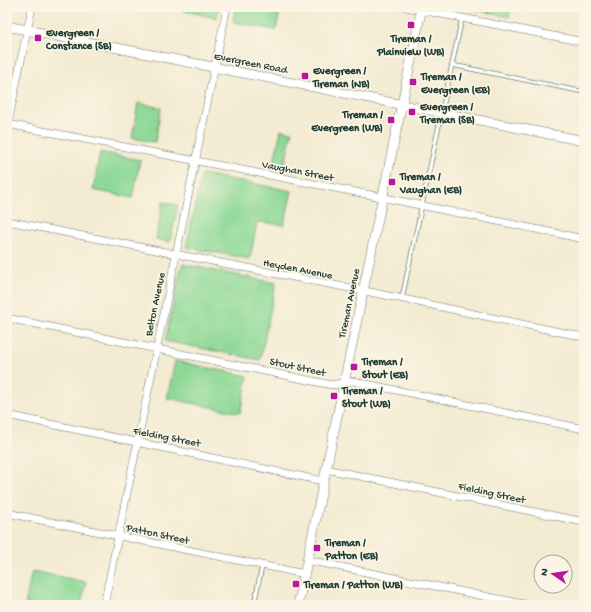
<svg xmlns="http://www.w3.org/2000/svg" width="591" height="612" font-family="'Gochi Hand',sans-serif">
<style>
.green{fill:#8cd895;stroke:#568a64}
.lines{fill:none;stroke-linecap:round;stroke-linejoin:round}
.service-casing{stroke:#697a6b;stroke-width:5}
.minor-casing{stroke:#697a6b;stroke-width:8}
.tertiary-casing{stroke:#697a6b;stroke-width:10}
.service{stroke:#fff;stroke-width:3.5}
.minor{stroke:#fff;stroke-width:7}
.tertiary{stroke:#fff;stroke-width:9}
.poi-dot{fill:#b5179e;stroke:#fcf5e5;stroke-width:1.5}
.labels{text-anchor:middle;stroke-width:3.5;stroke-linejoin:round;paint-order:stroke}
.poi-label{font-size:11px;font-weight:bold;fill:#1f3d34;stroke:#fcf5e5;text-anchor:start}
.street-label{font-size:11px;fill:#1f3d34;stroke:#fcf5e5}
</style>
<rect width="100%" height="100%" fill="#fcf5e5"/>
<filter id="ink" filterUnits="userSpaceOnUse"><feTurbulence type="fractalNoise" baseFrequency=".025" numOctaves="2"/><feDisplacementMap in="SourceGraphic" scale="8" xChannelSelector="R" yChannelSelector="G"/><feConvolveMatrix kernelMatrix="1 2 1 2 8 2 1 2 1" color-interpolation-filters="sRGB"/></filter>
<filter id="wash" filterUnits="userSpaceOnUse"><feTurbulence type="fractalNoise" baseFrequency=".012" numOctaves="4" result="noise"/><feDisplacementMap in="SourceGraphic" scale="16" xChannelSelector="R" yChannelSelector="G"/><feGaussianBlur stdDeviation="0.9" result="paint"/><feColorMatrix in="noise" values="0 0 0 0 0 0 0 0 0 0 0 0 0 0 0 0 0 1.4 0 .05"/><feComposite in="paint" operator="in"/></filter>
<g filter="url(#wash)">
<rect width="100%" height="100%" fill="#f3ebd2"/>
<g class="green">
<polygon points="185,7 219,7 217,18 184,11"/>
<polygon points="236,7 281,7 276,30 233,22"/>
<polygon points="463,7 511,7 509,17"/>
<polygon points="138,103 161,108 155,142 132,138"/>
<polygon points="281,130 292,132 284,168 273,166"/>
<polygon points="100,152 140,160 133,198 93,190"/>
<polygon points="202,174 292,191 284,225 257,222 250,259 186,247"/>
<polygon points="163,202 178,205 170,242 156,239"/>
<polygon points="182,264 276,283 260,360 165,341"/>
<polygon points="175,361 248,376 240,413 167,398"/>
<polygon points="32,571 86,582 81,605 25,604"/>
</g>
</g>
<g filter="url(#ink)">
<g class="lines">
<g class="service-casing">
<g id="service">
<polyline points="452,65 584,92"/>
<polyline points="402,298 462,18"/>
<polyline points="254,605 262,566"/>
</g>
</g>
<g class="minor-casing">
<g id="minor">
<polyline points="406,7 584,42"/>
<polyline points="7,124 371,195 584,239"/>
<polyline points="7,128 32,7"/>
<polyline points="7,221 370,292 584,337"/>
<polyline points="7,318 332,385 352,381 584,429"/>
<polyline points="7,415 323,481"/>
<polyline points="326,469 584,522"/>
<polyline points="7,513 305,574"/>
<polyline points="307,560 528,605"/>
<polyline points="104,605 227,7"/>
</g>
</g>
<g class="tertiary-casing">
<g id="tertiary">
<polyline points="7,26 584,141"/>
<polyline points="298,605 422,7"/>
</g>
</g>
<use href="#service" class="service"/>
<use href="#minor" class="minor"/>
<use href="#tertiary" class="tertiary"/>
</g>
</g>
<g class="poi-dot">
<rect x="407" y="21" width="8" height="8" rx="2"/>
<rect x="34" y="34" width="8" height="8" rx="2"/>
<rect x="301" y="72" width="8" height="8" rx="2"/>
<rect x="409" y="78" width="8" height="8" rx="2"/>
<rect x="408" y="108" width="8" height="8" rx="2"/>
<rect x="387" y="116" width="8" height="8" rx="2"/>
<rect x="388" y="178" width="8" height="8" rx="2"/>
<rect x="350" y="363" width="8" height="8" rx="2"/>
<rect x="330" y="392" width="8" height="8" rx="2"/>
<rect x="313" y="544" width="8" height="8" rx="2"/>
<rect x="292" y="580" width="8" height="8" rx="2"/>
</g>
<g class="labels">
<g class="poi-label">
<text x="46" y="36">Evergreen /<tspan x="46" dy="13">Constance (SB)</tspan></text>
<text x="411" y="42" text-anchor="middle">Tireman /<tspan x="411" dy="13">Plainview (WB)</tspan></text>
<text x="313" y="74">Evergreen /<tspan x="313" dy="13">Tireman (NB)</tspan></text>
<text x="421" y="80">Tireman /<tspan x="421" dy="13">Evergreen (EB)</tspan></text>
<text x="420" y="110">Evergreen /<tspan x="420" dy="13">Tireman (SB)</tspan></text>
<text x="383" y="118" text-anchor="end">Tireman /<tspan x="383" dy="13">Evergreen (WB)</tspan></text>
<text x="400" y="180">Tireman /<tspan x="400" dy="13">Vaughan (EB)</tspan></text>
<text x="362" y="365">Tireman /<tspan x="362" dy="13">Stout (EB)</tspan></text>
<text x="342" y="394">Tireman /<tspan x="342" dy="13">Stout (WB)</tspan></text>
<text x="325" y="546">Tireman /<tspan x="325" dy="13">Patton (EB)</tspan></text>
<text x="304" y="588">Tireman / Patton (WB)</text>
</g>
<g class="street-label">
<text transform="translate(251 62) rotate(11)" y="4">Evergreen Road</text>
<text transform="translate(298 170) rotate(11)" y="4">Vaughan Street</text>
<text transform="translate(298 268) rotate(11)" y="4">Heyden Avenue</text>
<text transform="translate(348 303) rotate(-78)" y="4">Tireman Avenue</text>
<text transform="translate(154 304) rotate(-78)" y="4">Belton Avenue</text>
<text transform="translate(298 366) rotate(12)" y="4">Stout Street</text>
<text transform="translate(167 436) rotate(11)" y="4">Fielding Street</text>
<text transform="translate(492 492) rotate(12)" y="4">Fielding Street</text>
<text transform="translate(158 533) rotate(12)" y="4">Patton Street</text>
</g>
</g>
<rect width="591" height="612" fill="none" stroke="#fcf5e5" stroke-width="24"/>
<g transform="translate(553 574) rotate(283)"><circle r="19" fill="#fcf5e5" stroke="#a4ab9e"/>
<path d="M0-3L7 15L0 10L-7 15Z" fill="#b5179e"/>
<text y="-6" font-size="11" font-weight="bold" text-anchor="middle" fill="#1f3d34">N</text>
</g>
</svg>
